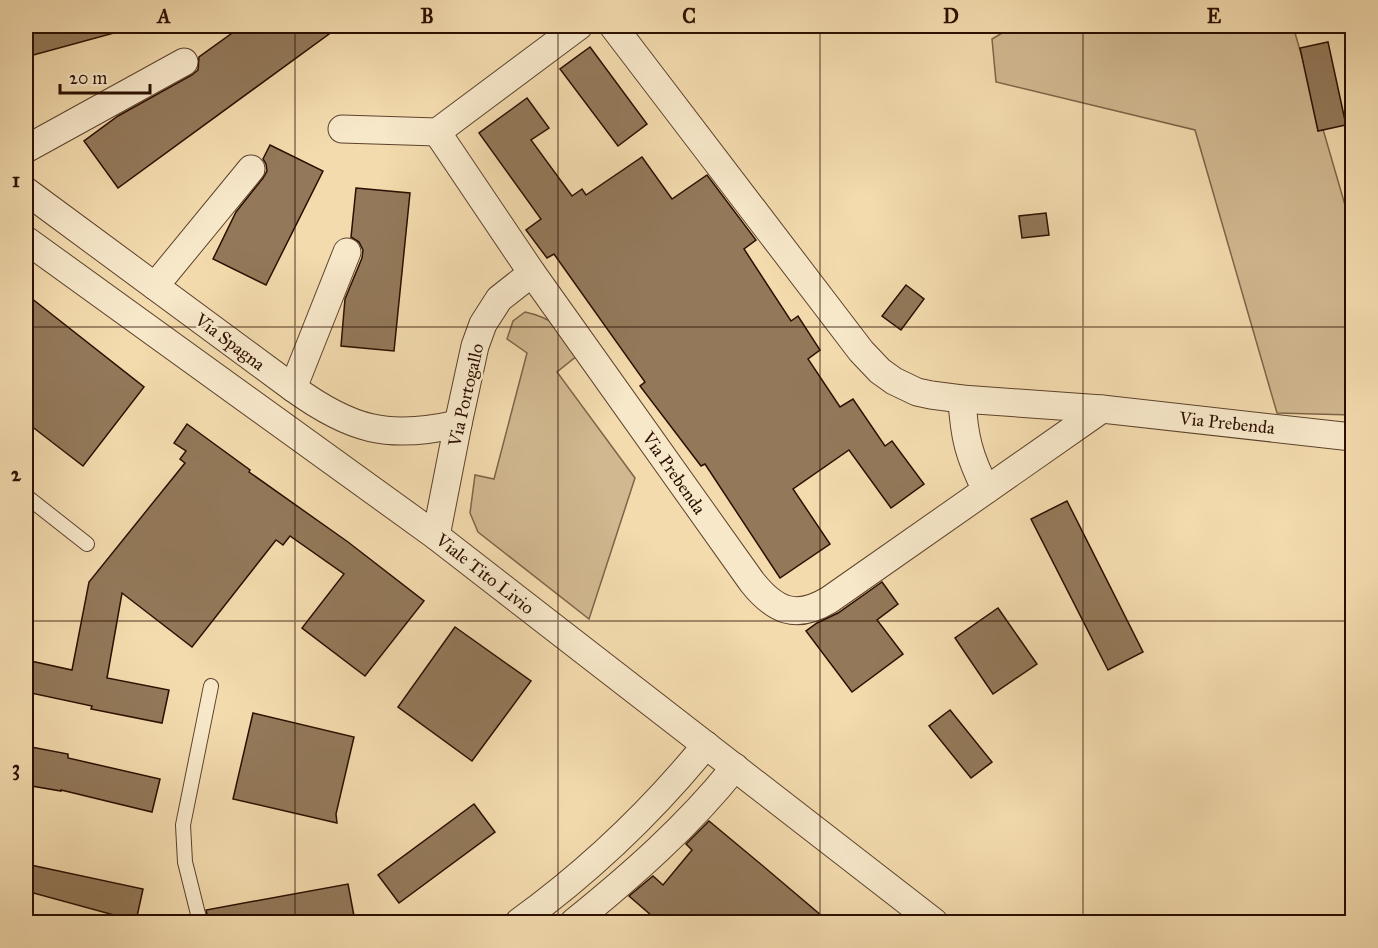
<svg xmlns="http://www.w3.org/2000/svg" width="1378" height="948" font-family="'IM FELL Great Primer',serif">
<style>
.green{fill:#d1b890;stroke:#7e6448;stroke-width:1.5}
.building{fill:#93795a;stroke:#2b0f00;stroke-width:1.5}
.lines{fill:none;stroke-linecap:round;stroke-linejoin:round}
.service-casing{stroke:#5d422c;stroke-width:16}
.minor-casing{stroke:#5d422c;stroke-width:29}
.service{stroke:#f7e8ca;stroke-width:14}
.minor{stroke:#f7e8ca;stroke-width:27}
.grid{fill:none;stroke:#2b0f00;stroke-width:1.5;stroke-opacity:0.55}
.labels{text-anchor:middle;stroke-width:5;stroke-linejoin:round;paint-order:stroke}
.street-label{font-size:18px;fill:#2b0f00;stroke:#f7e8ca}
.neatline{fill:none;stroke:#2b0f00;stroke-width:2}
.grid-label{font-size:20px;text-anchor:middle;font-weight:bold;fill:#2b0f00}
</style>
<rect width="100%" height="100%" fill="#f3dbae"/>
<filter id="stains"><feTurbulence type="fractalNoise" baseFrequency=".00333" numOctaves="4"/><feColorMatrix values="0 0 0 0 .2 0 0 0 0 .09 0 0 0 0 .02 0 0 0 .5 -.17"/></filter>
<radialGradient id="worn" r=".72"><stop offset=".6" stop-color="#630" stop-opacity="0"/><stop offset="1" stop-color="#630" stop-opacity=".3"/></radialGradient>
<g class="green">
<polygon points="1014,26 1293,26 1352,229 1352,415 1277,413 1195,130 996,82 992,39"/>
<path d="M 525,312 C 557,319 561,330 578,355 L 557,372 L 635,478 L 589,619 L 478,532 L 470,513 L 475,475 L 494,479 L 527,353 L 507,339 L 513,321 Z"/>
</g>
<g class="building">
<polygon points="26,26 113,26 114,33 26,57"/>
<polygon points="242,26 340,26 118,188 84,141 118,116 192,75 198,70 199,57"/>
<polygon points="1328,42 1346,125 1318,131 1300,48"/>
<polygon points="590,47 647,124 618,146 560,69"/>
<polygon points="527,98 549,128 531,140 572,196 582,189 586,195 642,157 672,199 707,175 756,240 744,249 791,321 798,316 820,350 808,359 840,407 853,399 885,446 892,441 924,484 891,508 849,450 793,489 830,544 780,578 705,464 701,466 640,386 645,382 554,254 547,258 526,230 541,219 479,133"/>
<polygon points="270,145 323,171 266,285 213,259 236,212 263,178 267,171 266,164 263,159"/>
<polygon points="356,188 410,193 394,351 341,346 345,299 362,258 363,250 359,242 351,237"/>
<polygon points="1046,213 1049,235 1022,238 1019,216"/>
<polygon points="906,285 924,299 901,330 882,316"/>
<polygon points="26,294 144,387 83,466 26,422"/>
<polygon points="187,424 250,470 249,472 348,542 424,601 365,676 302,628 344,574 290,536 283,545 276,540 192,647 122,593 107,678 169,690 162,723 91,709 92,706 26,692 26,660 72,670 89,582 185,463 180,459 186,451 174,443"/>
<polygon points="1067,501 1143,652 1108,670 1031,519"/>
<polygon points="882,582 898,604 877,620 903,654 852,692 806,631 817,623 838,613"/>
<polygon points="998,608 1037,664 993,694 955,638"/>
<polygon points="455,627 531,681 472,761 398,707"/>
<polygon points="950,710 992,762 971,778 929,726"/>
<polygon points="253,713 354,737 336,814 337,823 233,799"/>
<polygon points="26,746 68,754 68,758 160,779 152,812 61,790 61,791 26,785"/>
<polygon points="474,804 495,832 399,903 378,875"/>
<polygon points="709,821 763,866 829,922 659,922 629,896 653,876 663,885 692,850 686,844"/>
<polygon points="26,864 143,889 136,921 26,891"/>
<polygon points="348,884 354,916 317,922 209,922 206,910"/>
</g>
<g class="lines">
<g class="service-casing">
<g id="service">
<polyline points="26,496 87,544"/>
<polyline points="200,922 185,862 183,825 211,686"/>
</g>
</g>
<g class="minor-casing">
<g id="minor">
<polyline points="613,26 861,351 880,371 894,381 917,392 931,395 962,399 1102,409 1352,437"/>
<polyline points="342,129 437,132 579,26"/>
<path d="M 437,132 L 532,273 L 752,582 C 775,611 796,620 829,600 L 1102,409"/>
<polyline points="26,149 184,62"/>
<path d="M 26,191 L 293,388 C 351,430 388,440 458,424"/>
<polyline points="26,240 436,536 934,922"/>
<polyline points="155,286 251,169"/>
<polyline points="293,388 347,252"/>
<path d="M 962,399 C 964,437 969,456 986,490"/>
<polyline points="436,536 458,424 475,346 483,324 499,299 532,273"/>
<path d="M 519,922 C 588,872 652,811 706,745"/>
<path d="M 574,922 C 631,876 689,825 735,767"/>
</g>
</g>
<use href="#service" class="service"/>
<use href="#minor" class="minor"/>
</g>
<path class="grid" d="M 295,26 L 295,922M 558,26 L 558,922M 820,26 L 820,922M 1083,26 L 1083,922M 26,327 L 1352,327M 26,621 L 1352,621"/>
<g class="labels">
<g class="street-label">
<text transform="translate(230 342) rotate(37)" y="6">Via Spagna</text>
<text transform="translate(466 395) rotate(-77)" y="6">Via Portogallo</text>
<text transform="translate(1227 423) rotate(6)" y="6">Via Prebenda</text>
<text transform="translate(674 473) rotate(55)" y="6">Via Prebenda</text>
<text transform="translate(485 574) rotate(38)" y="6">Viale Tito Livio</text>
</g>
</g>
<rect width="1378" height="948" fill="none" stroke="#f3dbae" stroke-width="66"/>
<path d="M60 84v9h90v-9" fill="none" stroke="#2b0f00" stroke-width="3"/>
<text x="69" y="84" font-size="18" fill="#2b0f00" stroke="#f7e8ca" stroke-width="4.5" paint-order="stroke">20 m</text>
<rect x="33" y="33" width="1312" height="882" class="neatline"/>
<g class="grid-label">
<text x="164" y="23">A</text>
<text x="427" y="23">B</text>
<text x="689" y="23">C</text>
<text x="951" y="23">D</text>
<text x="1214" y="23">E</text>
<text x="16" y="187">1</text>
<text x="16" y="481">2</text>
<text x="16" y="775">3</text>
</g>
<rect width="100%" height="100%" filter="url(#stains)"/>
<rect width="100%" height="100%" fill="url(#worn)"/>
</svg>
